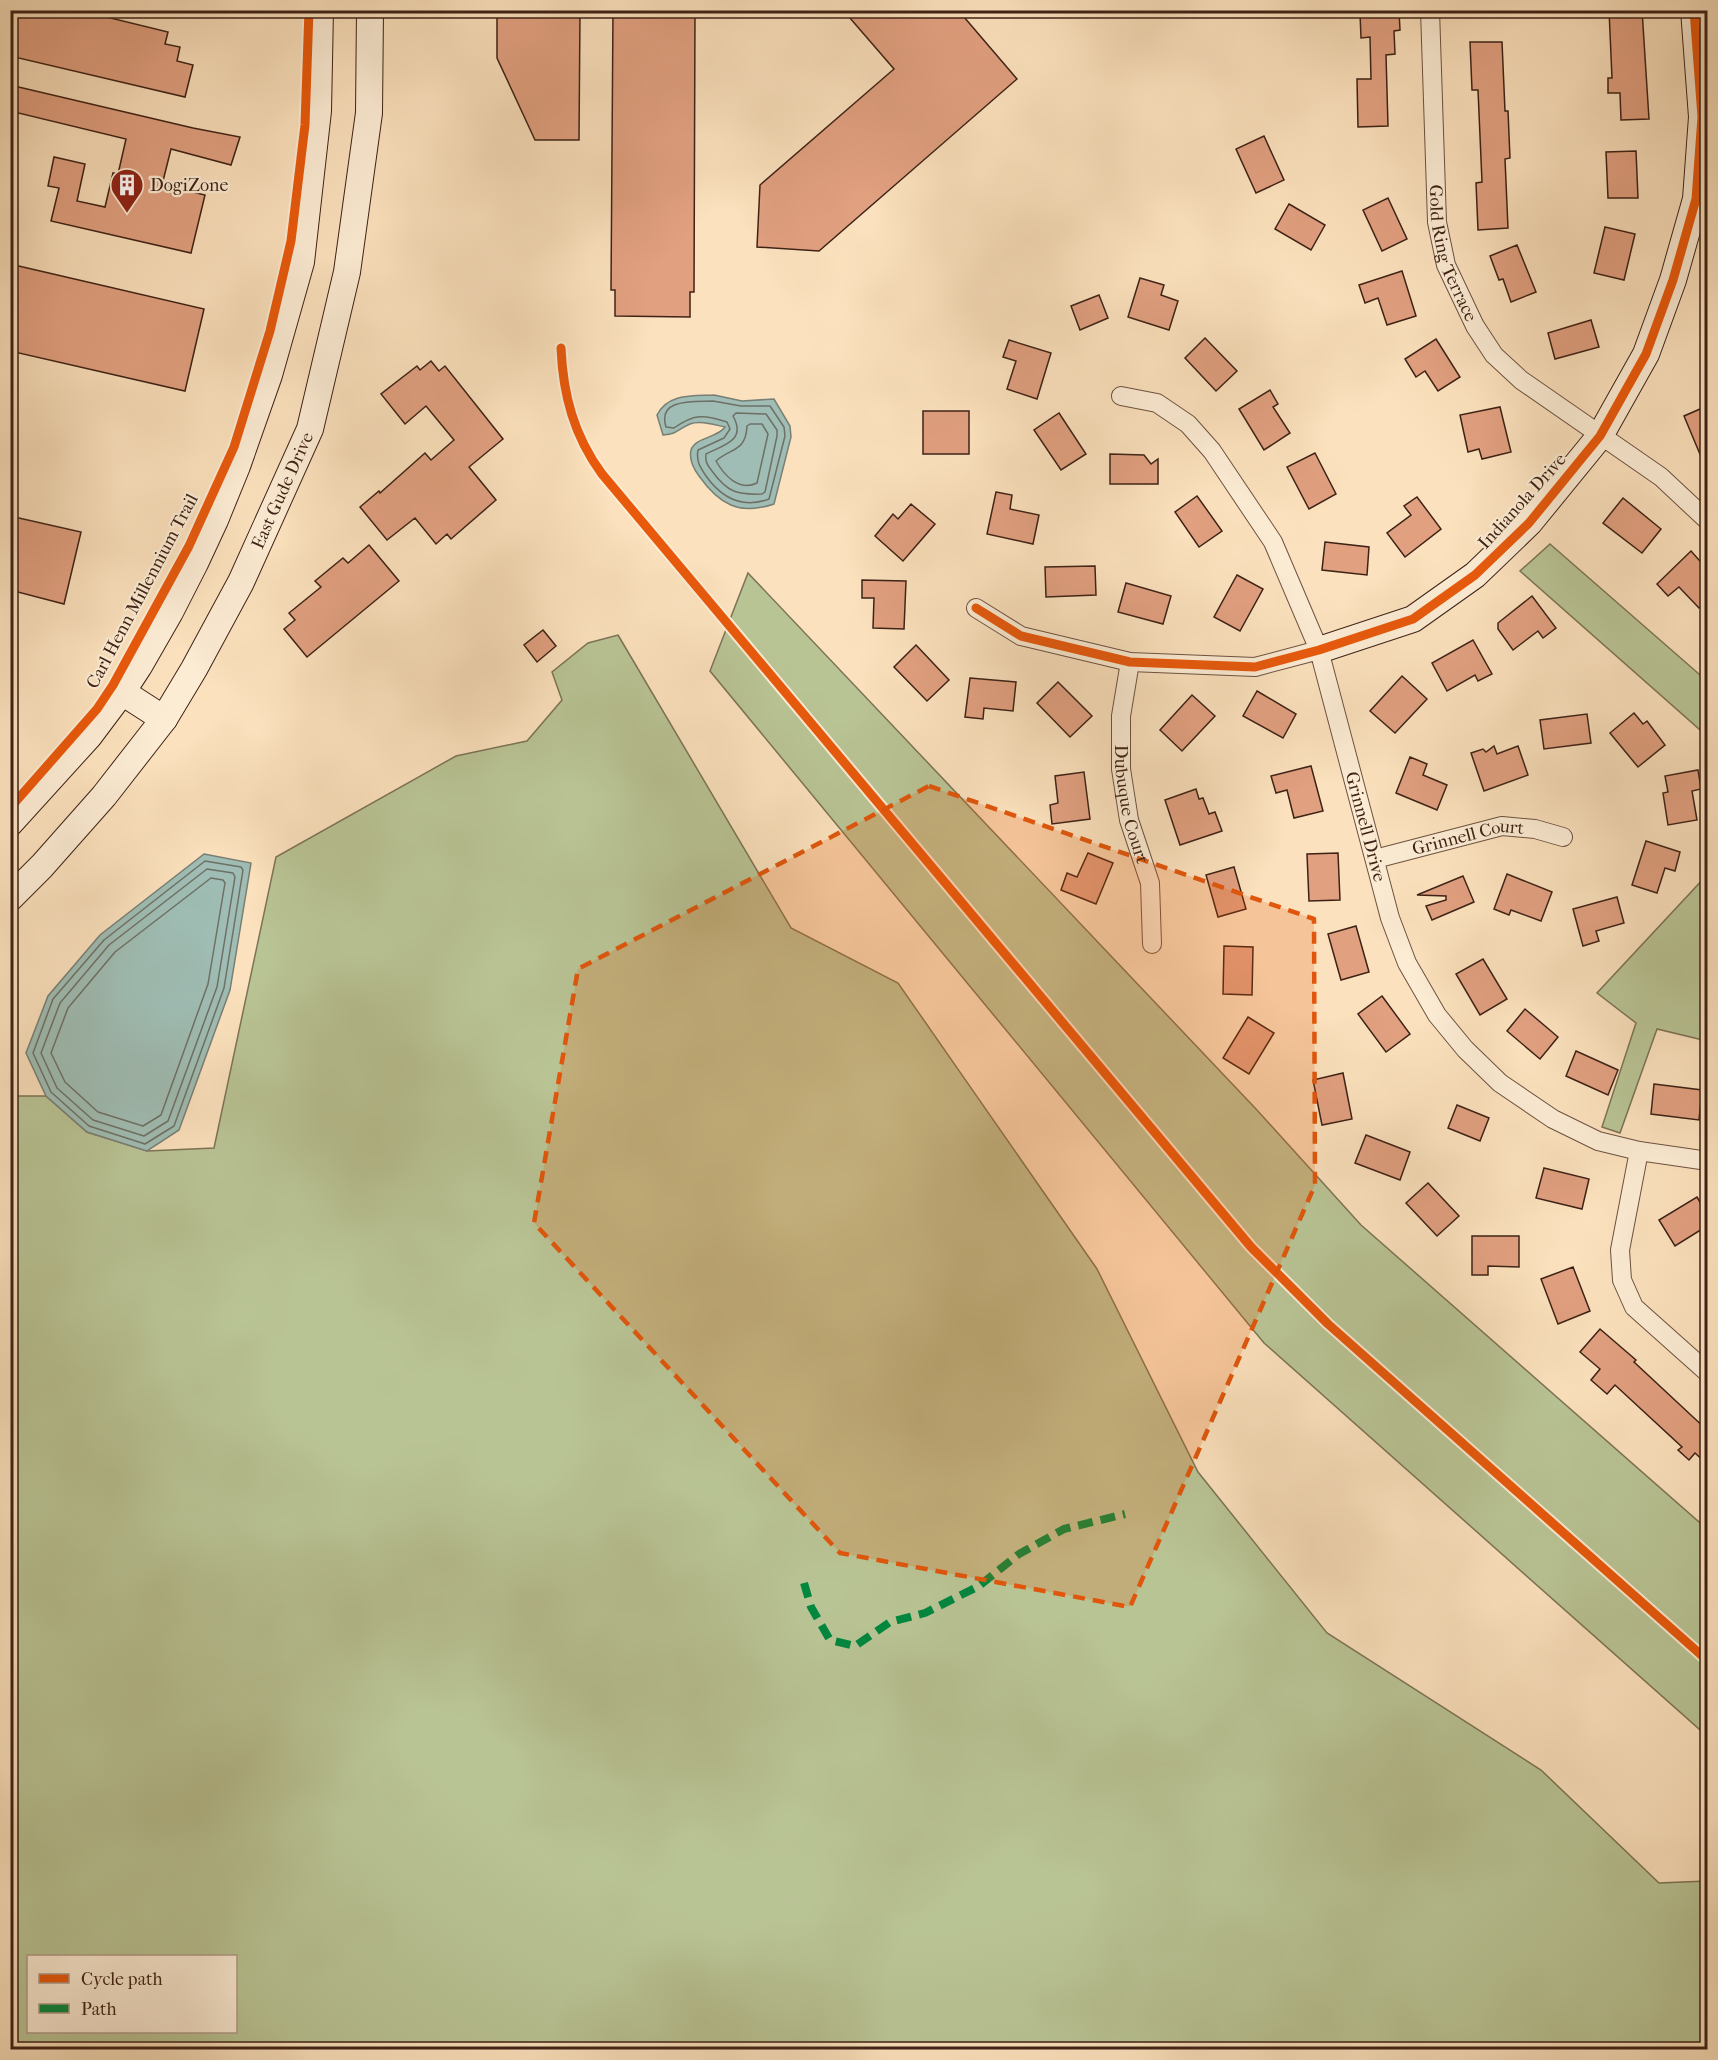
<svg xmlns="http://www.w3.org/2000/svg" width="1718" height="2060" font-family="'IM FELL French Canon',serif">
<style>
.green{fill:#b9c495;stroke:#7c7356;stroke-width:1.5;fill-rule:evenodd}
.water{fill:#9fbdb4;stroke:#787f75;stroke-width:1.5}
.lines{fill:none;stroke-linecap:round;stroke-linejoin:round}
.shore{stroke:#6e7065;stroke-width:1.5}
.building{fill:#e1a080;stroke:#3e2216;stroke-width:1.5}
.street-casing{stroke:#6d5240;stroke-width:20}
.secondary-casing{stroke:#3e2216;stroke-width:28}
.street{stroke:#fcecd4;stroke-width:18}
.secondary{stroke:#fcecd4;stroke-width:26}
.quiet{stroke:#00873e;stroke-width:8;stroke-dasharray:15 8;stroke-linecap:butt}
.cycleway-casing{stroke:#fcecd4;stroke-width:13}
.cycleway{stroke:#e8590c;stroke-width:9}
.marked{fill:#e0560c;fill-opacity:0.2;stroke:#e0560c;stroke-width:4.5;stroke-dasharray:12 8;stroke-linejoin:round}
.labels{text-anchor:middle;stroke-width:4.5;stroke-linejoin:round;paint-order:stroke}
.poi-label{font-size:18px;fill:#3e2216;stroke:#fcecd4;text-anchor:start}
.street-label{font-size:18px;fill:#3e2216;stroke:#fcecd4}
</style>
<rect width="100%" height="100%" fill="#fbe1bd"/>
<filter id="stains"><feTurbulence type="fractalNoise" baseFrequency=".00333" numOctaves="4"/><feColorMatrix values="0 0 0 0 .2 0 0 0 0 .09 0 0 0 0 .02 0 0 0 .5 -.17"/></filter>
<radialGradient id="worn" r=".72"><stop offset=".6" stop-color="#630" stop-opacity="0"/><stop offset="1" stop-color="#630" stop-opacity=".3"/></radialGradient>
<g class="green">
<polygon points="1550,544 1707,681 1707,736 1520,571"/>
<polygon points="748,573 1256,1109 1361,1225 1707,1529 1707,1736 1264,1343 710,671"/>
<path d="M 618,635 L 791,928 L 898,983 L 1097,1269 L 1198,1472 L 1327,1633 L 1541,1770 L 1659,1883 L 1707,1881 L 1707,2049 L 11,2049 L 10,1096 L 46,1096 L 87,1132 L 147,1151 L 214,1148 L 276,857 L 456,756 L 527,741 L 562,700 L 552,672 L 588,643 ZM 28,1956 L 236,1956 L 236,2032 L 28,2032 Z"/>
<polygon points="1707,875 1707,1041 1657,1029 1620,1133 1602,1127 1636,1023 1597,993"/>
</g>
<g class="water">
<path d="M 714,395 L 742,401 L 774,399 L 790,426 L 791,437 L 774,504 C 739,516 719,504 699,476 C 693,468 689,459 691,450 C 695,437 718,438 725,427 C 715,425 700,420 690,424 C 678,429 678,434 663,435 L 657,415 C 668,393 693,396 714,395 Z"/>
<polygon points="204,854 251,863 230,990 179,1130 147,1151 87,1132 46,1096 26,1053 48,996 100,935"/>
</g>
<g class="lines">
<g class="shore">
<path d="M 713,401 L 741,406 L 770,406 L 784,427 L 785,436 L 769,499 C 742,509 721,497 706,476 C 700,467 696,461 698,450 L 724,438 L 730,429 L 727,422 C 703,414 694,414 674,428 L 666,427 C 657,398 694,402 713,401 Z"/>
<path d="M 736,413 L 766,414 L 777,430 L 777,436 L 765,492 L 762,494 C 737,495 727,492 712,471 C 707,465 705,461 706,454 C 723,445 747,441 733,416 Z"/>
<path d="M 750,424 L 762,424 L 768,434 L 757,483 C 739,492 724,475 716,461 C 730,448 746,452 747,426 Z"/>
<polygon points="205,861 241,867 243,870 224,988 174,1126 145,1144 89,1126 51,1092 33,1053 53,999 104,940"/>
<polygon points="207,869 233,873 235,877 217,987 168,1121 144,1136 93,1120 57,1088 41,1053 60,1003 109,945"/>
<polygon points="211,878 223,880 225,883 208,984 161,1115 143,1126 98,1112 65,1082 51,1053 68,1008 115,952"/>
</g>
</g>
<g class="building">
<polygon points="10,10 78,10 168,32 165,44 180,47 177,61 193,65 185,97 10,56"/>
<polygon points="497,10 580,10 579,140 535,140 497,58"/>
<polygon points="613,10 695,10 694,292 690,292 690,317 615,316 615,290 611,290"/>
<polygon points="843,10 958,10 1017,79 819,251 757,247 760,185 894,69"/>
<polygon points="1609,10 1642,10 1649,119 1621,120 1620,93 1608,93 1608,78 1612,78"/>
<polygon points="1399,11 1400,30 1394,31 1395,54 1386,55 1388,126 1358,127 1357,79 1371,79 1370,37 1361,38 1360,13"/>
<polygon points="1470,42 1502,42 1505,111 1508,111 1510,158 1505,159 1508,228 1478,230 1476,183 1482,182 1478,90 1472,90"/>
<polygon points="10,85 193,128 240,137 231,165 171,149 162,185 205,195 191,253 51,221 59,188 48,186 54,157 85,164 77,201 105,207 113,173 118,174 126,139 10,111"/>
<polygon points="1264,136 1284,180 1256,193 1236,149"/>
<polygon points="1636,151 1638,198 1608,198 1606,152"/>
<polygon points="1388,198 1407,239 1382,251 1363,210"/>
<polygon points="1289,204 1325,225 1311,250 1275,229"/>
<polygon points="1605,227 1635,234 1624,280 1594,273"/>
<polygon points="1517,245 1536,292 1511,302 1503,279 1499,280 1490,256"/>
<polygon points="10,264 204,309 185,391 10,351"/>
<polygon points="1402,271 1416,316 1387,325 1378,298 1365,303 1359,285"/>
<polygon points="1140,278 1164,285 1161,295 1178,301 1169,330 1128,317"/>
<polygon points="1099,295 1108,318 1080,330 1071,306"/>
<polygon points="1591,320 1599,347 1555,359 1548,333"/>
<polygon points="1205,338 1237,371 1216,391 1185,358"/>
<polygon points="1436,339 1460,377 1438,391 1425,371 1416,377 1405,359"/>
<polygon points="1009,340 1051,353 1037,399 1007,389 1016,361 1003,357"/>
<polygon points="431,361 439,371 445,366 503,439 469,467 496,500 451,539 447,534 436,544 415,518 387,540 360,507 379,491 380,493 425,453 431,460 454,440 426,406 405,424 381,394 417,366 420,370"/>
<polygon points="1270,390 1278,404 1273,407 1290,433 1264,450 1239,409"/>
<polygon points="1707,406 1707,471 1684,416"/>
<polygon points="1500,407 1511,452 1482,459 1479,449 1468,452 1460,415"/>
<rect x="923" y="411" width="46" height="43"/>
<polygon points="1059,413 1086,454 1061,470 1034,430"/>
<polygon points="1315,453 1336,494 1309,509 1287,467"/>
<polygon points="1110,454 1144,455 1151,464 1158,459 1158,484 1110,484"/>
<polygon points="996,492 1012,495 1010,509 1039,515 1033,544 987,534"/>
<polygon points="1197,496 1222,531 1199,547 1175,512"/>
<polygon points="1417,497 1441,529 1405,557 1387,533 1411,515 1404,506"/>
<polygon points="1623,498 1661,529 1642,553 1603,523"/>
<polygon points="911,504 935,524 903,561 875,536 893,514 898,519"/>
<polygon points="10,516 81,532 64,604 10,590"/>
<polygon points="1325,542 1369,547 1367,575 1322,570"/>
<polygon points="369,545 399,581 307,657 284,629 295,620 289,613 321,587 315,581 343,558 348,563"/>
<polygon points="1691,551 1707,569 1707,601 1699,608 1679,587 1668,596 1657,584"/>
<polygon points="1095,566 1096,595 1046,597 1045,567"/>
<polygon points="1237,575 1263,589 1240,631 1214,617"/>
<polygon points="862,580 906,581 904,629 873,628 874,598 862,598"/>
<polygon points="1126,583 1171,596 1163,624 1118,612"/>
<polygon points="1532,596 1556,628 1543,638 1538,631 1513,650 1498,629 1498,623"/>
<polygon points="543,630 556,646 537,662 524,645"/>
<polygon points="1473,640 1492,674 1478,681 1475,675 1447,691 1432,663"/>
<polygon points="916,645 949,680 927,701 894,667"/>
<polygon points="1402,676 1427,699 1395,733 1370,711"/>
<polygon points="970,678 1016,682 1013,711 984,708 983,719 965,717"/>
<polygon points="1058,682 1092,716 1070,737 1037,703"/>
<polygon points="1257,691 1296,714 1283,738 1243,716"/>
<polygon points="1192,695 1215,716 1182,751 1160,730"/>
<polygon points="1634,713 1643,724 1647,721 1665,745 1638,767 1610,733"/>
<polygon points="1587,714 1591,743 1544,749 1540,720"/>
<polygon points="1494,746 1497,754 1518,746 1528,775 1484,791 1471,753 1483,749 1486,752"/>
<polygon points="1410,757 1427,764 1423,775 1447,785 1437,810 1396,793"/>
<polygon points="1311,766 1323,811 1294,818 1287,790 1276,793 1271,776"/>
<polygon points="1698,770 1701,789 1692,791 1697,820 1668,825 1663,793 1668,792 1665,776"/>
<polygon points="1084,772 1090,819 1052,824 1050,805 1058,803 1055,776"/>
<polygon points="1196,789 1199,799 1203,798 1209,814 1215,812 1222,831 1180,845 1165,800"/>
<polygon points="1646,841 1680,852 1675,871 1665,868 1657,893 1632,885"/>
<polygon points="1088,853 1113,863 1096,904 1061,890 1067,873 1077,877"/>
<polygon points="1338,853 1340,900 1309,901 1307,854"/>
<polygon points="1234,867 1246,909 1218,917 1206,875"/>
<polygon points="1507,874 1552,892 1541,921 1511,910 1509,915 1494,909"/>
<polygon points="1463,876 1474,902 1432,920 1426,906 1446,900 1446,896 1417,895"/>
<polygon points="1617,897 1624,923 1596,931 1599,941 1583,946 1573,909"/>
<polygon points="1356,926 1369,972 1341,980 1328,934"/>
<polygon points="1224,946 1253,947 1252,995 1223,994"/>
<polygon points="1483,959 1507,999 1480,1015 1456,974"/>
<polygon points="1382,996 1410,1034 1386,1052 1358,1014"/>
<polygon points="1525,1009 1558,1037 1540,1059 1507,1031"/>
<polygon points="1248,1017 1274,1033 1249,1074 1223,1058"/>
<polygon points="1576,1051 1618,1070 1608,1095 1566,1076"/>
<polygon points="1343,1073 1352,1119 1322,1125 1313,1080"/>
<polygon points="1654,1084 1702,1090 1699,1120 1651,1114"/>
<polygon points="1457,1105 1489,1118 1480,1141 1448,1128"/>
<polygon points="1366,1135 1410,1152 1400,1180 1355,1163"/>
<polygon points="1544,1168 1589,1179 1582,1209 1536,1198"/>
<polygon points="1428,1183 1459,1216 1437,1236 1406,1203"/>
<polygon points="1697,1197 1707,1214 1707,1226 1675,1246 1659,1220"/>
<polygon points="1472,1236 1519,1236 1519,1267 1488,1266 1488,1275 1472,1275"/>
<polygon points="1573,1267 1590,1311 1558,1324 1541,1279"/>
<polygon points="1600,1329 1636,1360 1634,1362 1707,1430 1707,1464 1695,1453 1689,1460 1678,1450 1682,1447 1615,1385 1607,1394 1591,1380 1600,1369 1580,1352"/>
</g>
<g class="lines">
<g class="street-casing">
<g id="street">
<path id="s1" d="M 1430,10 L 1437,222 L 1446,265 L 1475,326 L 1494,355 L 1521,380 L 1661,477 L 1708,521"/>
<path id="s2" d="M 1121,396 L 1157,403 L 1188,424 L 1212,451 L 1273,542 L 1319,650 L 1390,918 L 1407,963 L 1437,1015 L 1465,1049 L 1500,1083 L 1553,1119 L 1598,1141 L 1639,1151 L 1708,1161"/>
<polyline points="976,608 1021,636 1130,662 1255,667 1319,650"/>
<path id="s3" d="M 1130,662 L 1121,716 L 1121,769 L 1129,820 L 1150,883 L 1152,944"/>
<path id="s4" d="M 1375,859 L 1502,826 L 1535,829 L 1563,837"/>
<polyline points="1639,1151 1620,1250 1622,1280 1634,1307 1708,1373"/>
</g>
</g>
<g class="secondary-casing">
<g id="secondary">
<polyline points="1319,650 1413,619 1475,575 1529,523 1600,436 1646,354 1673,280 1696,199 1702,117 1694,10"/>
<polyline points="122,692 164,719"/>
<polyline points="10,823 89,736 122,692 139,666 170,612 195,563 215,520 237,466 269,375 301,262 318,111 320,10"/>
<path id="s5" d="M 10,898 L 42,866 L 104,796 L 164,719 L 194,669 L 241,582 L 310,429 L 347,272 L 369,113 L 370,10"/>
</g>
</g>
<use href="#street" class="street"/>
<use href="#secondary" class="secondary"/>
<polyline class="quiet" points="804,1583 811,1607 830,1640 855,1646 890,1622 925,1613 979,1586 1019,1554 1064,1529 1125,1514"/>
<g class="cycleway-casing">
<g id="cycleway">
<path d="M 561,348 C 563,395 574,436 602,474 L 1251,1247 L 1328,1324 L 1708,1661"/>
<polyline points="976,608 1021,636 1130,662 1255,667 1319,650 1413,619 1475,575 1529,523 1600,436 1646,354 1673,280 1696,199 1702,117 1694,10"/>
<polyline points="10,808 97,709 113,685 189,546 234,447 270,331 291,241 305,125 309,10"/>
</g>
</g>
<use href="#cycleway" class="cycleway"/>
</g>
<path class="marked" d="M 929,786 L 1314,919 L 1315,1185 L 1130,1607 L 840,1553 L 534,1223 L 578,969 Z"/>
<defs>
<g id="building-pin" transform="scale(1.725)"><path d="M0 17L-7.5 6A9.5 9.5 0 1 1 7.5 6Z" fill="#8f2418" stroke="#fcecd4"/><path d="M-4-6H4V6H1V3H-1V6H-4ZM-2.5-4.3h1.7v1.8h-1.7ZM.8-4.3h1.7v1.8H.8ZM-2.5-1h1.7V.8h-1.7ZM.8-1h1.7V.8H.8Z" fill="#fff"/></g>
</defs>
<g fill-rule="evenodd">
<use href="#building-pin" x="127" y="185"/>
</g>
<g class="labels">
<g class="poi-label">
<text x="150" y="191">DogiZone</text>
</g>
<g class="street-label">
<text dy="6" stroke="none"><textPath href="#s1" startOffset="246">Gold Ring Terrace</textPath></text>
<text dy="6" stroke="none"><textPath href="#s5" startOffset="494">East Gude Drive</textPath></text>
<text transform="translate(1522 501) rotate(-48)" y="6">Indianola Drive</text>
<text transform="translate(142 591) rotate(-62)" y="6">Carl Henn Millennium Trail</text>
<text dy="6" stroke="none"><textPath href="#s3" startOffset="144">Dubuque Court</textPath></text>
<text dy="6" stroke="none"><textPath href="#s2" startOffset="520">Grinnell Drive</textPath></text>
<text dy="6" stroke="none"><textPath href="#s4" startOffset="96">Grinnell Court</textPath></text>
</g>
</g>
<rect width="1718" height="2060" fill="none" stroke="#fbe1bd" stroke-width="36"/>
<rect x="12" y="12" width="1694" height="2036" fill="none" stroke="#3e2216" stroke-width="3"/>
<rect x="18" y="18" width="1682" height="2024" fill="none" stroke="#3e2216" stroke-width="1.5"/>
<rect x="27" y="1955" width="210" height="78" fill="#fcecd4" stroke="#b09b88" stroke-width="1.5"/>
<rect x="39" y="1974" width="30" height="9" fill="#e8590c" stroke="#b09b88" stroke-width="1.5"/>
<text x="81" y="1985" font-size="18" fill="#3e2216">Cycle path</text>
<rect x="39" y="2004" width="30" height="9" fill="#00873e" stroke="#b09b88" stroke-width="1.5"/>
<text x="81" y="2015" font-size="18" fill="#3e2216">Path</text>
<rect width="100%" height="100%" filter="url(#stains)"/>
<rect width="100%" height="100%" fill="url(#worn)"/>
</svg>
